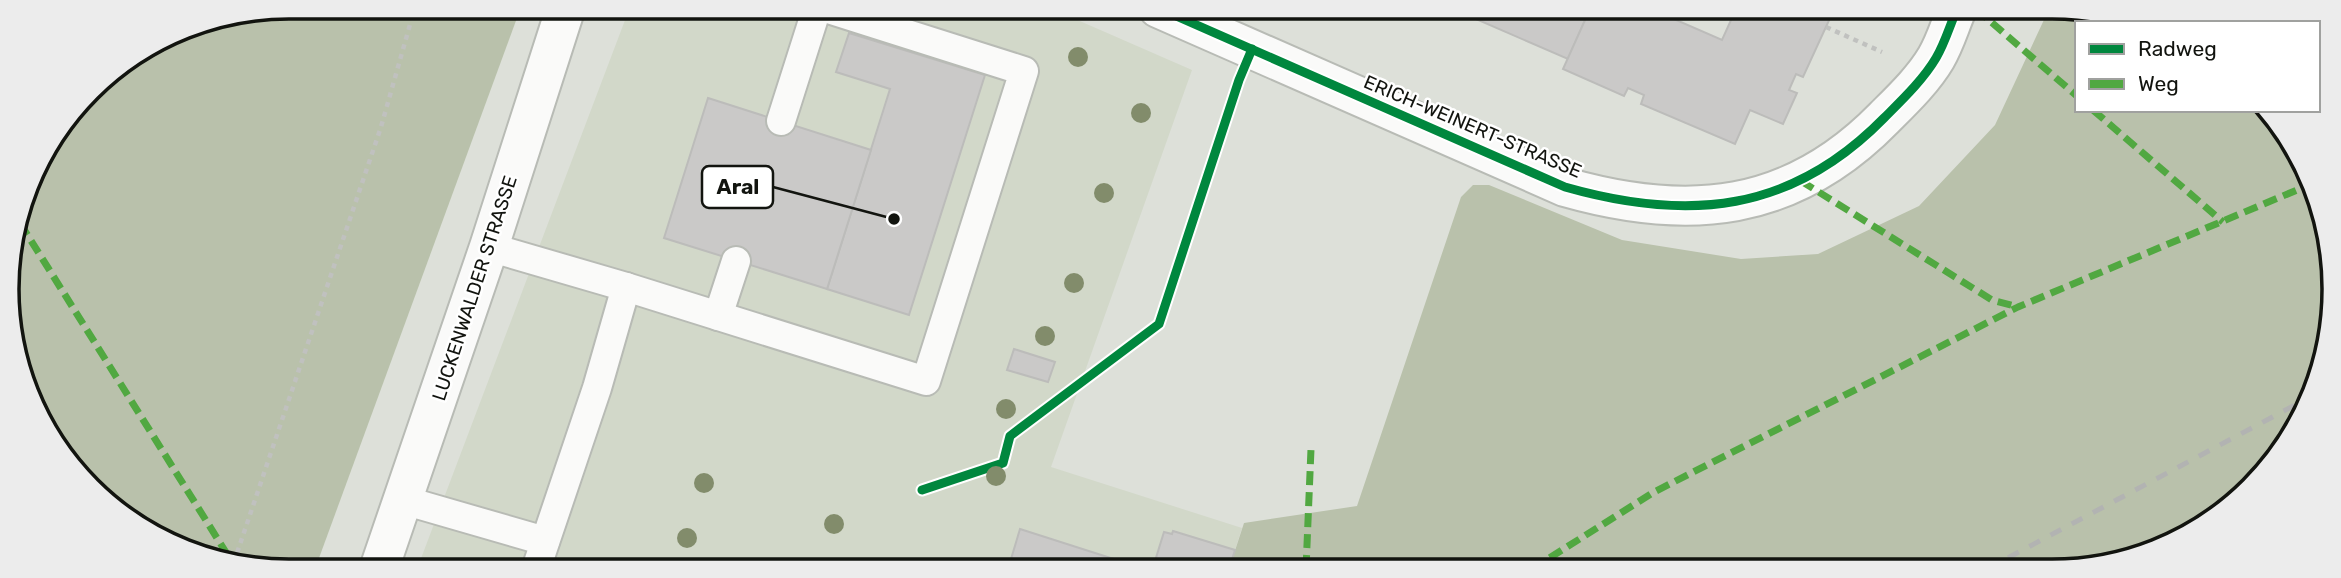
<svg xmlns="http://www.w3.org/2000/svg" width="2341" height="578" font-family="Rubik,sans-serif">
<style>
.built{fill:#d2d8c9}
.forest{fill:#b9c1ab}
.building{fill:#cac9c8;stroke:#bcbcba;stroke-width:2}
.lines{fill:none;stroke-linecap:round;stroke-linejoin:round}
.service-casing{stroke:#b8bbb5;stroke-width:32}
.minor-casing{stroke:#b8bbb5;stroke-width:42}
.secondary-casing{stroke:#b8bbb5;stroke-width:42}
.path{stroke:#c0c1bf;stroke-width:4.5;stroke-dasharray:5 5;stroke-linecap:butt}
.service{stroke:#fafaf9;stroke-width:28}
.minor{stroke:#fafaf9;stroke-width:38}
.secondary{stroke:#fafaf9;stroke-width:38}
.rail{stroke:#b2b3b2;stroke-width:5;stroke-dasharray:12 12;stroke-linecap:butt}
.quiet{stroke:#51a841;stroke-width:7;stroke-dasharray:14 7;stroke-linecap:butt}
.cycleway-casing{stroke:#fff;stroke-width:13}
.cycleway{stroke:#00873e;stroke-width:9}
.tree{fill:#828c6b}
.labels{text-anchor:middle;stroke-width:5;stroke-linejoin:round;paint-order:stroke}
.street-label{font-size:19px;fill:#12140f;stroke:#fff}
.rim{fill:none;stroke:#12140f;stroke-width:3.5}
.leader{fill:none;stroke:#12140f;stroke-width:2.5}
.callout-dot{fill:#12140f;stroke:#fff;stroke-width:2.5}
.callout{fill:#fff;stroke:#12140f;stroke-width:2.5}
.callout-label{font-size:21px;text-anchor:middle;font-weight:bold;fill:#12140f}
</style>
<rect width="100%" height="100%" fill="#dde0d9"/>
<polygon class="built" points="630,7 1050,8 1192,70 1051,467 1242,528 1229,569 417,569"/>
<g class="forest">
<polygon points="289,7 521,7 315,569 252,569 148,533 66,461 22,379 8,270 36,164 103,77 181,28"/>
<polygon points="2049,9 2089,9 2128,23 2077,23 2077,110 2268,110 2276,118 2324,216 2332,326 2305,414 2251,489 2176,542 2088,569 1229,569 1244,523 1357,506 1461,197 1473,185 1489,185 1622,240 1741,259 1818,254 1919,206 1995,125"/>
</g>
<g class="building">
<polygon points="1453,9 1590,9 1568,59"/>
<polygon points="1590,9 1651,9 1722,40 1736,9 1814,9 1831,16 1803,77 1796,74 1789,90 1797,93 1783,124 1750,110 1735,144 1641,104 1644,95 1628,88 1624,96 1563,69"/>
<polygon points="849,33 985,75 909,315 827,289 890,89 836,72"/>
<polygon points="708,98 871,150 827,289 664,238"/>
<polygon points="1014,349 1055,362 1048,382 1007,370"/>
<polygon points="1020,529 1145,569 1008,569"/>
<polygon points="1173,531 1235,550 1229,569 1161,569 1163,564 1155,561 1164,532 1172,534"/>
</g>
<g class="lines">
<g class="service-casing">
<g id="service">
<polyline points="781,121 817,8"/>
<polyline points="489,247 626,287 926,381 1024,71 825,8"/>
<polyline points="718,316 736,261"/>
<polyline points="403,500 545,541"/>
<polyline points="536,569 597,388 626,287"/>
</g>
</g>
<g class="minor-casing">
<path id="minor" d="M 1158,8 L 1565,187 C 1688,222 1791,213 1884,118 C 1902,100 1923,80 1936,58 C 1945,43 1950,25 1957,9"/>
</g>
<g class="secondary-casing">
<polyline id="secondary" points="379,569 489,247 566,7"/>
</g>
<g class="path">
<polyline points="1826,27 1882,52"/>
<polyline points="922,490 1003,463 1010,436 1159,324 1235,92"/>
<polyline points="234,562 381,127 415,7"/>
</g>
<use href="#service" class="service"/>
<use href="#minor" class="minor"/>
<use href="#secondary" class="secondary"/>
<polyline class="rail" points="1987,569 2310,397"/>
<g class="quiet">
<polyline points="1976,9 2077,96"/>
<polyline points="2093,110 2223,222"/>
<polyline points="1801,181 1992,300 2018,307"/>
<polyline points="20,223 232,562"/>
<polyline points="1306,569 1311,449"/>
<polyline points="1532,569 1654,492 2018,307 2309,185"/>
</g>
<g class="cycleway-casing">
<g id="cycleway">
<path d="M 1158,8 L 1565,187 C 1688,222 1791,213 1884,118 C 1902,100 1923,80 1936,58 C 1945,43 1950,25 1957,9"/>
<polyline points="922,490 1003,463 1010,436 1159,324 1239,80 1252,49"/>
</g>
</g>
<use href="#cycleway" class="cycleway"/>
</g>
<g class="tree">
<circle cx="1078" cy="57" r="10"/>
<circle cx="1141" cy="113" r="10"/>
<circle cx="1104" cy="193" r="10"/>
<circle cx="1074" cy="283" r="10"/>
<circle cx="1045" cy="336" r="10"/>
<circle cx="1006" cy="409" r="10"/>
<circle cx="996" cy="476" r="10"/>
<circle cx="704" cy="483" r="10"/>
<circle cx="834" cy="524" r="10"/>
<circle cx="687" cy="538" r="10"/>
</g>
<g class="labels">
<g class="street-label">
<text transform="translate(1473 126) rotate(23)" y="7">ERICH-WEINERT-STRASSE</text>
<text transform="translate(474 288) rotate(-72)" y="7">LUCKENWALDER STRASSE</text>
</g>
</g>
<path d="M0 0H2341V578H0ZM289 19H2052A270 270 0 0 1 2322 289V289A270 270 0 0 1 2052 559H289A270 270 0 0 1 19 289V289A270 270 0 0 1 289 19Z" fill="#ececec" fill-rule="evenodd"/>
<path class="rim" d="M289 19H2052A270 270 0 0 1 2322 289V289A270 270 0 0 1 2052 559H289A270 270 0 0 1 19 289V289A270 270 0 0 1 289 19Z"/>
<path class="leader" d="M894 219L773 187"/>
<circle class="callout-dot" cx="894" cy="219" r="7"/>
<rect class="callout" x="702" y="166" width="71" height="42" rx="7"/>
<g class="callout-label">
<text x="738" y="194">Aral</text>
</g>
<rect x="2075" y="21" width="245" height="91" fill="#ffffff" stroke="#a0a19f" stroke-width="2"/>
<rect x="2089" y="44" width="35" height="10" fill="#00873e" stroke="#a0a19f" stroke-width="2"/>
<text x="2138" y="56" font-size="21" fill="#12140f">Radweg</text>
<rect x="2089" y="79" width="35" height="10" fill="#51a841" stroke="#a0a19f" stroke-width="2"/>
<text x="2138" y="91" font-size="21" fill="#12140f">Weg</text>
</svg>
